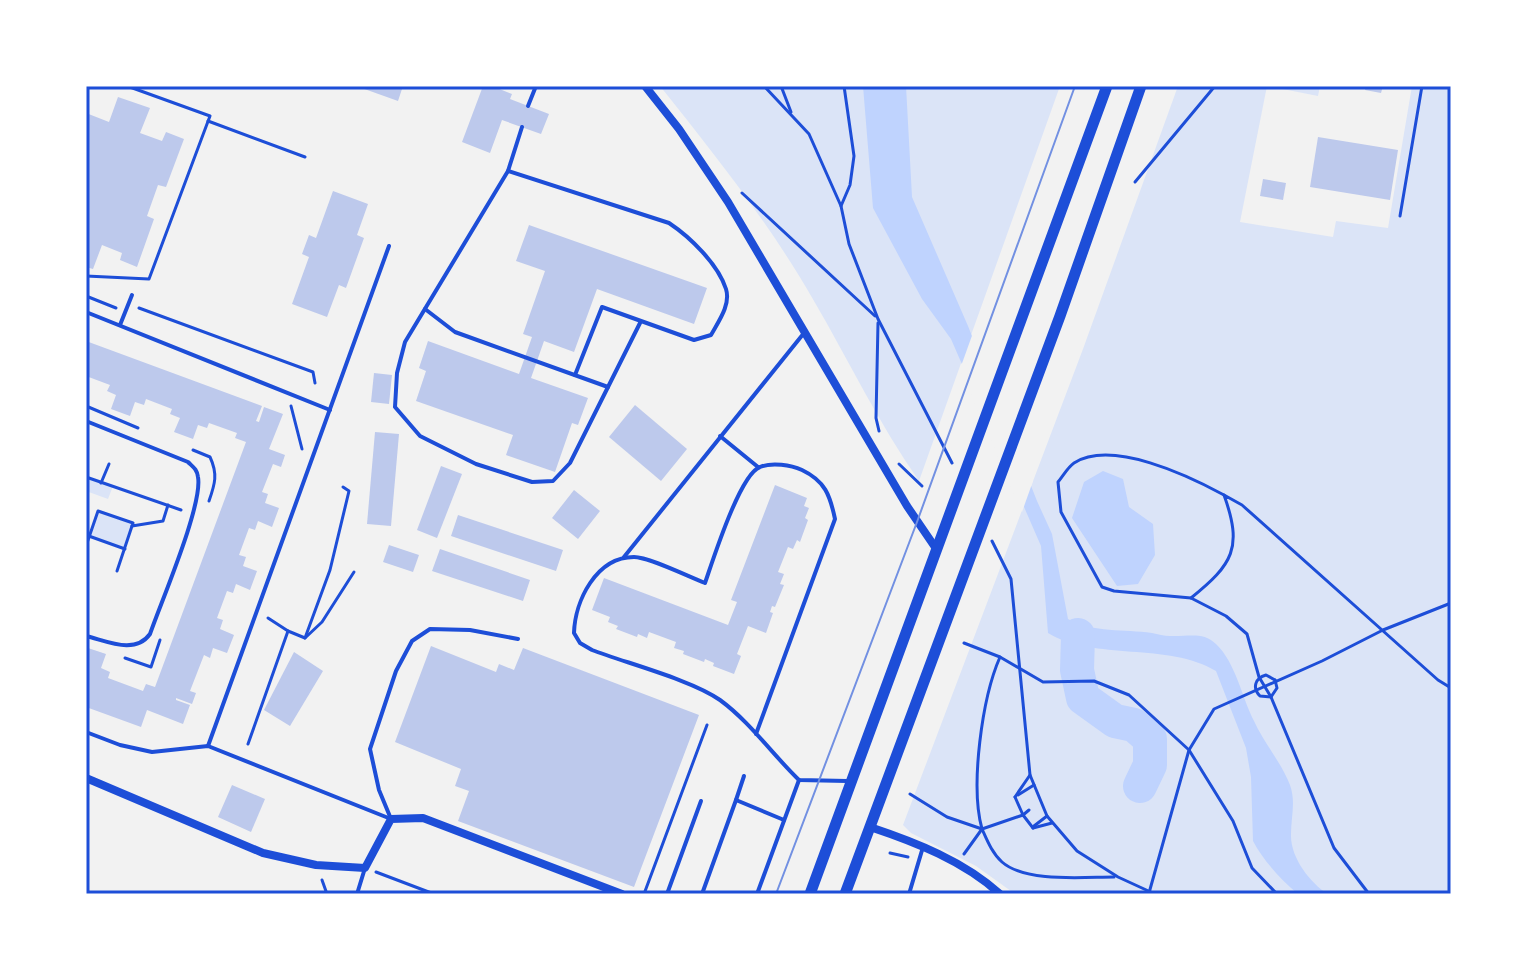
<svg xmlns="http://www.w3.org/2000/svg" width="1537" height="980" font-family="'Alegreya Sans',sans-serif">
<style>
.green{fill:#dbe4f7}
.water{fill:#bfd3fe}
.pier{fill:#f2f2f2}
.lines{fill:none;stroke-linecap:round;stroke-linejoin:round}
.river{stroke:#bfd3fe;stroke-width:34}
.building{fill:#bdc9ec}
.path{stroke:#1d4ed8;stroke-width:3}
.service{stroke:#1d4ed8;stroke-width:4}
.minor{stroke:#1d4ed8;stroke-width:8}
.secondary{stroke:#1d4ed8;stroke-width:11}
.tram{stroke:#7290e2;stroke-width:2}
.neatline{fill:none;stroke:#1d4ed8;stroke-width:3}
</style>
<rect width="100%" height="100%" fill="#f2f2f2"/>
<g class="green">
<path d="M 660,86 L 1060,86 L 919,481 C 879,424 849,361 814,301 C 770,224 715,155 660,86 Z"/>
<polygon points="1178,86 1320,86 1318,96 1267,86 1240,222 1333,237 1336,221 1388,228 1412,86 1451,86 1451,894 1015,894 976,866 911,833 903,825 1083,349"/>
<polygon points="86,477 113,486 108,499 86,491"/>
<polygon points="98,511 133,523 125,549 89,536"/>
</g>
<g class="water">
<path d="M 863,86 L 906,86 L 912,197 L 968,326 L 1037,501 L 1052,534 L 1068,619 C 1094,633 1124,629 1152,633 C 1158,634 1164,636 1170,636 C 1187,637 1203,631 1216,644 C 1236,663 1242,698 1254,721 C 1264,743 1281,762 1290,785 C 1296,802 1291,817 1291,834 C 1290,857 1310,883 1328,894 L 1298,894 C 1281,880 1263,860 1253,841 L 1251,777 L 1246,748 L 1216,671 C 1168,642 1094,661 1048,633 L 1041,546 L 951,339 L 922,299 L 873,208 Z"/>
<polygon points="1103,471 1123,479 1129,507 1153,524 1155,555 1138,584 1117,586 1072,518 1084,482"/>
</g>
<polygon class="pier" points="974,330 1033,481 1022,512 960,369"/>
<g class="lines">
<polyline class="river" points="1078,635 1077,670 1083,698 1115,721 1134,725 1150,739 1150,765 1140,786"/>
</g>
<g class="building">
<polygon points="356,86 403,86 398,101"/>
<polygon points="483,86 492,86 512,94 510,99 549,114 541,134 502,120 490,153 462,142"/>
<polygon points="1366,86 1383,86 1381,93 1365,90"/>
<polygon points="118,97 150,108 140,133 162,141 166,132 184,139 166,187 158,185 147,216 154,219 137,267 120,260 122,253 102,245 93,269 86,267 86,113 109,122"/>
<polygon points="1318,137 1398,150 1390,200 1310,187"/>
<polygon points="1263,179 1286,183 1283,200 1260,196"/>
<polygon points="333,191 368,204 357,235 364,238 346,288 339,285 327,317 292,304 309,257 302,254 309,235 316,238"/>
<polygon points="529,225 707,288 694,324 597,289 574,352 544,341 531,378 588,398 578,425 572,423 555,472 506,455 513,435 416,401 426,371 419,368 428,341 519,374 532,337 523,334 545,271 516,261"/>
<polygon points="86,341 262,406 256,421 259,422 264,407 283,414 269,449 285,455 281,467 273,464 262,492 268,494 265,503 279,508 272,527 258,521 255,530 249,528 239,555 246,557 243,566 257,571 250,590 236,584 233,593 227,591 217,618 223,620 220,629 234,635 227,653 213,648 210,658 204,655 190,691 196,693 192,704 176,698 176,700 190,705 183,724 147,710 141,727 86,707 86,653 88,648 106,654 101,668 110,672 108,678 143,691 146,684 155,687 246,442 235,438 237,433 209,423 207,428 198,425 193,439 174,432 180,418 170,414 172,409 146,399 144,405 135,402 130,416 111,409 116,395 107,391 110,385 86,376"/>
<polygon points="374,373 392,375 389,404 371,402"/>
<polygon points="635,405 687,449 661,481 609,437"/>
<polygon points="375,432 399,434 391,526 367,524"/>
<polygon points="441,466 462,474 437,538 417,530"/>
<polygon points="775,485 807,498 804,506 809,508 805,518 808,520 800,542 797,540 793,549 788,547 778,572 784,574 780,584 784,585 775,607 772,606 770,612 773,613 766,633 748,626 737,654 741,656 734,674 713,666 714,663 705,659 704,662 683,654 684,651 674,648 676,642 649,632 647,638 638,634 637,637 616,629 618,626 608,622 610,617 592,610 604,578 728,625 737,602 731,600"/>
<polygon points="574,490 600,511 578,539 552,518"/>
<polygon points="458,515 563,550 556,571 451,536"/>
<polygon points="389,545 419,555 413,572 383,562"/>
<polygon points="440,549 530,580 523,601 432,571"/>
<polygon points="431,646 496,672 499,664 514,670 523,648 699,715 634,887 458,821 469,791 455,786 461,769 395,742"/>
<polygon points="294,652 323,671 290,726 264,710"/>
<polygon points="232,785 265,799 251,832 218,817"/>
</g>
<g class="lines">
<g class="path">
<polyline points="764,86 809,134 841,206"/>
<polyline points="781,86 791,112"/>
<polyline points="844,86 854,156 850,185 841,206 849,244 878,319 952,463"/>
<polyline points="208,121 305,157"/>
<polyline points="1135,182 1215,86"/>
<polyline points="742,193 875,316"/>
<polyline points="1400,216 1422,86"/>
<polyline points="86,276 149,279 210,116 127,86"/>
<polyline points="86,296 116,308"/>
<polyline points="139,308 313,372 315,383"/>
<polyline points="878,323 876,418 879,431"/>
<polyline points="86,406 138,428"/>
<polyline points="291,406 302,449"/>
<path d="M 193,450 L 210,457 C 218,474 215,484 209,501"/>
<polyline points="899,464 922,486"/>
<polyline points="86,477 181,510"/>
<polyline points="101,483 109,464"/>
<path d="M 1224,495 C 1189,476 1112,439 1074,463 C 1068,467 1063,476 1058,482 L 1061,512 L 1102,587 L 1114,591 L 1191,598 L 1226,616 L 1247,634 L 1259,677 L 1271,697 L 1334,848 L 1369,894"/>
<polyline points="86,535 125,549"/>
<polyline points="992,541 1011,579 1030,775 1047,816 1077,851 1118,877 1155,894"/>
<polyline points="86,546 98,511 133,523 132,526 163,521 168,505"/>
<polyline points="117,571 132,526"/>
<path d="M 1191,598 C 1233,564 1243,548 1224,495 L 1242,505 L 1438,680 L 1451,688"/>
<polyline points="288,631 305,638 322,622 354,572"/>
<polyline points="305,638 330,570 349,491 343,487"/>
<polyline points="964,643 1000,657 1043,682 1094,681 1129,695 1189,750 1233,821 1252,868 1277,894"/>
<polyline points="125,658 151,667 160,640"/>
<path d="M 1271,697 L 1260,696 C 1252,688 1255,678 1266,675 L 1275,680"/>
<polyline points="1271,697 1277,688 1275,680"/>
<polyline points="248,744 288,631 268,618"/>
<path d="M 910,794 L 947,817 L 982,829 C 987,840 992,853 1002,862 C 1026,883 1084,877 1114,877"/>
<polyline points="1018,795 1034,785"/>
<polyline points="1015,797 1023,815 1033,828"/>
<polyline points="1015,797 1030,775"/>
<polyline points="1034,826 1047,816"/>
<polyline points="1033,828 1052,823"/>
<path d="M 982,829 C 970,786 982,698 1000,657"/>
<polyline points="890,853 908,857"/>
<polyline points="964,854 982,829 1023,815 1029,810"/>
<polyline points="376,872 434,894"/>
<polyline points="322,880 327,894"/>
<polyline points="1149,893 1189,750 1214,709 1322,661 1383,630 1451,603"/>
<polyline points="644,894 707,725"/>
</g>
<g class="service">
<polyline points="528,106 536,86"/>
<polyline points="522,127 508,171 405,342 397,373 395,407 420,436 476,464 532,482 553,481 570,463 640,323"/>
<path d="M 508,171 L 669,223 C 690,237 718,264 726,289 C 731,305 718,322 711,335 L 694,340 L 602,307 L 575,375"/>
<polyline points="425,309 455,332 608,387"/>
<polyline points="86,312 330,410"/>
<polyline points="120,325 132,295"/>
<path d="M 86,421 L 188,462 C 193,467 197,469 198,477 C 203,505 161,602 150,634 C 135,655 107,641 86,636"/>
<polyline points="720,436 758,467"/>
<polyline points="624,557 804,333"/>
<polyline points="86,732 120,745 152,752 208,746 391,819"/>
<path d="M 756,734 L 835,519 C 830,495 825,481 802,470 C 791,465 772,462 760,467 C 740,474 713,560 705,583 C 689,577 649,557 634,557 C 596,557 575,601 574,633 L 580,643 L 592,650 C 626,663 692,680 720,700 C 750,722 772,754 799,780 L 847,781"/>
<polyline points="208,746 389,246"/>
<polyline points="736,800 744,776"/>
<polyline points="391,819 379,790 370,749 396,671 412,641 430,629 470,630 518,639"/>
<polyline points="357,894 365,868"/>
<polyline points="667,894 701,801"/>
<polyline points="702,894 736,800 784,820"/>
<polyline points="757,894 799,780"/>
<polyline points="909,894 923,847"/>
</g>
<g class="minor">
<polyline points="645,86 679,129 728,202 907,506 937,550"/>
<polyline points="86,778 263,853 316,865 365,868 391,819 423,818 622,894"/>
<path d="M 870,827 C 915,842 964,861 1000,894"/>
</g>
<g class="secondary">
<polyline points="810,894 1107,86"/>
<polyline points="845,894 1060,316 1141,86"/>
</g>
<polyline class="tram" points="776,894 917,522 1075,86"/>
</g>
<rect width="1537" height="980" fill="none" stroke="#ffffff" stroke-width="176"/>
<rect x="88" y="88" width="1361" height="804" class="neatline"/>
</svg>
